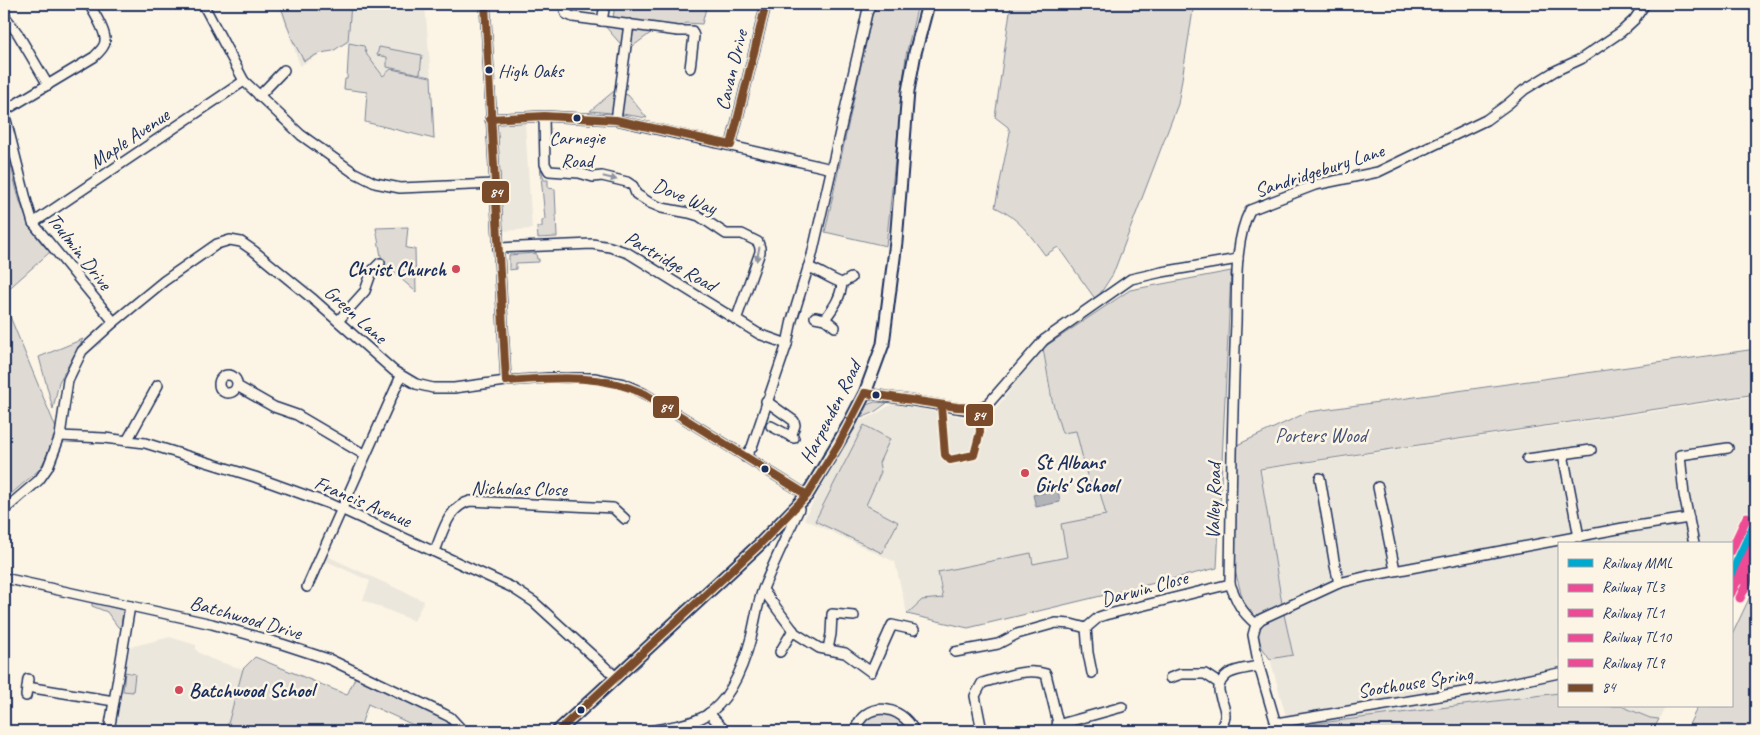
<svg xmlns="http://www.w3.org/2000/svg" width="1760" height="735" font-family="Caveat,sans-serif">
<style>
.built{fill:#ece7dc}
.green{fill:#dfdbd4;stroke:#7d8599}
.water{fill:#b2b4b8;stroke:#767f94}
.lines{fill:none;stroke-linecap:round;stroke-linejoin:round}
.minor-casing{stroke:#1b2f5e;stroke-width:12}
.major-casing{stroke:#1b2f5e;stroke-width:15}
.minor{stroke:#fcf5e5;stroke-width:9}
.major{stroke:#fcf5e5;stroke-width:11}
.bus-1-casing{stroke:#fcf5e5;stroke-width:11}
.bus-1{stroke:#7a4b2a;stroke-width:8}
.rail-1-casing{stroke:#fcf5e5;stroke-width:12}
.rail-2-casing{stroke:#fcf5e5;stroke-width:12}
.rail-3-casing{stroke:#fcf5e5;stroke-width:12}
.rail-4-casing{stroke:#fcf5e5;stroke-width:12}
.rail-5-casing{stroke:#fcf5e5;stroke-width:12}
.rail-1{stroke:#00a9ce;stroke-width:9}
.rail-2{stroke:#ee4b95;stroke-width:9}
.rail-3{stroke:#ee4b95;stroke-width:9}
.rail-4{stroke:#ee4b95;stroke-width:9}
.rail-5{stroke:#ee4b95;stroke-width:9}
.oneway{fill:#8c92a2}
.bus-dot{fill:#1b2f5e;stroke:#fcf5e5;stroke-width:2}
.poi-dot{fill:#d1495b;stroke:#fcf5e5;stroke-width:2}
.labels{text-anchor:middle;stroke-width:5;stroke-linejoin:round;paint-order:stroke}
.bus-label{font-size:19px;fill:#1b2f5e;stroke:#fcf5e5;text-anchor:start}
.street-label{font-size:20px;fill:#1b2f5e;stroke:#fcf5e5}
.poi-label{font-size:20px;font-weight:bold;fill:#1b2f5e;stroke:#fcf5e5;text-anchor:start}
.park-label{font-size:20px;fill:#425176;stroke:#fcf5e5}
.line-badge{stroke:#fcf5e5;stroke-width:2}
.badge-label{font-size:14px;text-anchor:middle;font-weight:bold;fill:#fff}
</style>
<rect width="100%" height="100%" fill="#fcf5e5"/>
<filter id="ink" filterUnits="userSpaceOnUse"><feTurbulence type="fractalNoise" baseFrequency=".02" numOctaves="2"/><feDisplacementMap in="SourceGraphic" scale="10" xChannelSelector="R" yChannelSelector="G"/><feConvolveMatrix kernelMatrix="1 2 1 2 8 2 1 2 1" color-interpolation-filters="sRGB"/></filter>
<g filter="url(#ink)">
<g class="built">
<polygon points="279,4 425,4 431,77 391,69 383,76 367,55 364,46 349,43 325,51 300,66"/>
<polygon points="525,123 532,229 502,231 496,124"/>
<polygon points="1231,271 1217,568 968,628 907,614 895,562 804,519 856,423 876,414 892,404 964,417 973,421 978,426 987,423 993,412 1043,348 1130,290"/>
<polygon points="1756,396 1756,516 1731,568 1731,544 1559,544 1559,693 1289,727 1270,659 1293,654 1283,610 1261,470"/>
<polygon points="327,556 424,601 414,621 363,600 370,581 326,561"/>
<polygon points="170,637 196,645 196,649 198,652 211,659 242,669 255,657 302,675 367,704 359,731 115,731 125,668 130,647"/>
<polygon points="1621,706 1665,706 1659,719 1650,718"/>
</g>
<g class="green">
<polygon points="280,4 351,4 348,41 333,51 320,53 304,61 292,39"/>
<polygon points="615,4 707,4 702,24 686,23 679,28 613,18"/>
<polygon points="876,4 918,4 906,55 886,246 825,232 872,15"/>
<path d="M 1011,4 L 1194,4 L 1178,104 L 1113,274 L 1096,300 L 1058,247 L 1045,255 C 1030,235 1019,218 995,207 L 1010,132 L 1008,127 L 995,117 Z"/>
<polygon points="605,26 623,29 625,31 624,48"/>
<polygon points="636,30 652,32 629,49 632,33"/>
<polygon points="349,43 364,46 367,55 383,76 391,69 431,77 434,139 365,122 367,92 344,89 345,79 347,79"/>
<polygon points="379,47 422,55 420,74 387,67 387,57 377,55"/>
<polygon points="614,91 618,92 612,113 590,111"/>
<polygon points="623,94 628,95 647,118 622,114 620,110"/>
<path d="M 4,132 C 14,173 17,222 50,252 L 4,293 Z"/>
<polygon points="540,165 544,180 548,180 548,188 555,189 557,237 538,238 537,227 542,227 542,221 545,219"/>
<polygon points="408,227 406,248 415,249 416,292 382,262 376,228"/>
<polygon points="536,253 537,259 539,259 539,262 516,263 516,269 509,270 509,255"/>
<polygon points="1231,271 1217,568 968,628 907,614 922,600 943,598 938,572 1031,553 1033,564 1067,557 1061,524 1106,515 1097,481 1089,483 1076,431 1062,433 1052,400 1043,348 1130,290"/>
<polygon points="4,302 58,433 40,469 4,500"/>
<polygon points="83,339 59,382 53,409 39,357"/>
<polygon points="1756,349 1756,394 1260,469 1283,610 1293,655 1270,659 1252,633 1235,571 1237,445 1308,412"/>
<polygon points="875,402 887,403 873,413 861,418 869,404"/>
<polygon points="864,425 890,439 879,463 881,472 866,505 898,522 882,553 815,521"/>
<polygon points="1756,584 1756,731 1686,731 1698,706 1731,706 1731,637"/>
<polygon points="92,602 123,610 121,628 118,627 107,612 92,606"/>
<polygon points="255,657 347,695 356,676 440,716 459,731 426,731 368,704 359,731 226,731 243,669"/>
<polygon points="125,672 135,674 133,692 123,691"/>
<polygon points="1559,693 1559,706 1621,706 1650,718 1659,719 1653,731 1291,731 1289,727"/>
<path d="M 880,712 L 897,715 L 910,731 L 859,731 C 864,720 869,716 880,712 Z"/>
</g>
<polygon class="water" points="1058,490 1060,502 1036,507 1033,495"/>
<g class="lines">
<g class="minor-casing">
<g id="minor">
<polyline points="203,4 244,81 301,135 353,172 375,183 400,188 494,184"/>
<polyline points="485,4 506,381"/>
<polyline points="563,4 566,14 573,17 678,31 692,31 694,36 690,68"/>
<polyline points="4,15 18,34 48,85"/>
<polyline points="602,21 605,4"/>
<polyline points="259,96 284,70"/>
<path d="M 4,111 L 94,57 C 98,53 105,47 105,41 C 106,31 94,13 89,4"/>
<polyline points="4,112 27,203 33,223 114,322"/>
<polyline points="544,116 545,164 549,171 579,173 593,177 602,176 627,182 633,186 636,194 650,203 662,208 689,213 699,216 726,234 742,234 758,242 760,248 760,252 736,320"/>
<polyline points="490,119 544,116 616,120 832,169"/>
<polyline points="616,120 629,24"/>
<polyline points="731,145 766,4"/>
<polyline points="33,223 244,81"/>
<polyline points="498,248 592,244 610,247 628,253 759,334 787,344"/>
<path d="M 808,267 C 820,271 830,279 842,283"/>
<polyline points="842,283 851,278"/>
<path d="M 815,317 L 825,319 C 833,308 841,298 842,283"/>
<polyline points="825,319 835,327"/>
<polyline points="338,321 365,291 372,271 380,263"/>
<circle cx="228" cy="384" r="9"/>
<polyline points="237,386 274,407 297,415 365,455"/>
<polyline points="865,393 964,409 979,408 989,403 1044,340 1131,279 1162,272 1238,259"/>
<polyline points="766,401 794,421 795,425 791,437"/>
<polyline points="771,426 794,438"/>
<polyline points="60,436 104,438 145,443 255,477 330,504 511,587 534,602 616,677"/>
<polyline points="127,441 158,385"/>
<polyline points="1563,454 1579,537"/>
<polyline points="745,457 752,447 787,344 792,320 812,255 867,13 871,4"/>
<polyline points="1527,459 1591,450"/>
<polyline points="1320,478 1335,566 1339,583"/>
<polyline points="1378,487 1395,570"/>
<polyline points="4,510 39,480 48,467 60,436 68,380 82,351 114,322 164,281 217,244 230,240 241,242 254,251 314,300 394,371 416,384 433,388 454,388 506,381 548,378 594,378 624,384 645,394 807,495"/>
<polyline points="1694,544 1684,495 1680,455 1728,448"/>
<path d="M 435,551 C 443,532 448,507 470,501 L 613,508 L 625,519"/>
<polyline points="4,578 212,624 282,644 331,660 442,713 450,717 463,731"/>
<polyline points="307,587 401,376"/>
<polyline points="763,590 795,633 819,648 845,653 871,672 892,625 914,630"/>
<path d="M 1256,624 C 1241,612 1237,602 1230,584 C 1231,497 1232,410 1236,323 C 1237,288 1234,241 1250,210 L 1315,185 L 1378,172 L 1486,120 L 1508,104 L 1524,90 L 1555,71 L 1581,59 L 1621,32 L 1634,20 L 1645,4"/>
<polyline points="1256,624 1261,619 1339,583 1368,576 1623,528 1689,518"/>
<polyline points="1256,624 1253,635 1259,666 1278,731"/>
<polyline points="1086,628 1099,617 1105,615 1230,584"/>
<polyline points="1086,628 1088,653 1092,673"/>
<polyline points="828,649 831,634 832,614 854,616"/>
<polyline points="780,652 793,630"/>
<polyline points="955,652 998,644 1017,634 1056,623 1071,624 1086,628"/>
<polyline points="1170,678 1181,674 1205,674 1220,684"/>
<polyline points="27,687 114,701"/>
<polyline points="26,696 28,679"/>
<polyline points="709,713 725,731"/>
<polyline points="1276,723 1488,688 1559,673"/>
<polyline points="1057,725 1122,707"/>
<polyline points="109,731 130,606"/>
<path d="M 650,731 C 668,727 689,725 705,716 C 730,701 744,664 751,638 C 755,622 757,605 763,589 C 774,562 787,535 799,509"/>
<path d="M 855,731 C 864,699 902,705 914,731"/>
<path d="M 982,731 L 975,696 L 982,683 C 1000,678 1027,667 1046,674 L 1060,731"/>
<path d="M 1219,731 C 1222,726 1226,720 1225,713 C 1224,698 1210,688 1228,674 C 1236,669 1250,668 1259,666"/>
</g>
</g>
<g class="major-casing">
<polyline id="major" points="558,731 759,545 797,506 807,495 848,426 865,393 883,344 896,242 908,91 915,53 928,4"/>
</g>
<use href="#minor" class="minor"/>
<use href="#major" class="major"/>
<g class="bus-1-casing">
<g id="bus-1">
<polyline points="485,4 506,381"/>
<polyline points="490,119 544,116 616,120 731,145 766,4"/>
<path d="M 506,381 C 555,378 599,373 645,394 L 807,495"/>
<polyline points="865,393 957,407 979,408 980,432 974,455 950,460 945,455 941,405"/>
<polyline points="558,731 759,545 807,495 838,445 865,393"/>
</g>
</g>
<use href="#bus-1" class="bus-1"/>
<g class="rail-1-casing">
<polyline id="rail-1" points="1731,575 1756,521"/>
</g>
<g class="rail-2-casing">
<polyline id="rail-2" points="1740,580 1756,545"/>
</g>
<g class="rail-3-casing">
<polyline id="rail-3" points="1731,551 1747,517"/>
</g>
<g class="rail-4-casing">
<polyline id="rail-4" points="1731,593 1756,541"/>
</g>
<g class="rail-5-casing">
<polyline id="rail-5" points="1740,598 1756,564"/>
</g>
<use href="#rail-1" class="rail-1"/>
<use href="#rail-2" class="rail-2"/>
<use href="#rail-3" class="rail-3"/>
<use href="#rail-4" class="rail-4"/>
<use href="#rail-5" class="rail-5"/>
</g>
<defs><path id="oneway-solid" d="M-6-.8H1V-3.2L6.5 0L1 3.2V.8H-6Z" transform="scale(1.25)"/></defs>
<g class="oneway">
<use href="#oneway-solid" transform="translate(610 178) rotate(14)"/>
<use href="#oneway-solid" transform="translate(758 254) rotate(102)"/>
</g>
</g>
<g class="bus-dot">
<circle cx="489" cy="70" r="4.5"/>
<circle cx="577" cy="118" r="4.5"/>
<circle cx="876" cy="395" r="4.5"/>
<circle cx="765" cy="469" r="4.5"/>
<circle cx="581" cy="710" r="4.5"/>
</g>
<g class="poi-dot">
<circle cx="456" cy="269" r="5"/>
<circle cx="1025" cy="473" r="5"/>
<circle cx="179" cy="690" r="5"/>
</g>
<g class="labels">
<g class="bus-label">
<text x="498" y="77">High Oaks</text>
<text x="577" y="144" text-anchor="middle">Carnegie<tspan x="577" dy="23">Road</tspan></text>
</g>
<g class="street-label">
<text transform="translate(731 70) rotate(-76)" y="7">Cavan Drive</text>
<text transform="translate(129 138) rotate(-34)" y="7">Maple Avenue</text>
<text transform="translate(1319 170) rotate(-18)" y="7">Sandridgebury Lane</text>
<text transform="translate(685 196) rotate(22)" y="7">Dove Way</text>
<text transform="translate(80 251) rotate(52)" y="7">Toulmin Drive</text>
<text transform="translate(671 261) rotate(30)" y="7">Partridge Road</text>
<text transform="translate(356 314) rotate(42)" y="7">Green Lane</text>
<text transform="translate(830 412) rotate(-63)" y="7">Harpenden Road</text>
<text transform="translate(519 488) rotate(1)" y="7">Nicholas Close</text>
<text transform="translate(363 501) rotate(23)" y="7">Francis Avenue</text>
<text transform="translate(1213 501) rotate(-89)" y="7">Valley Road</text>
<text transform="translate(1144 588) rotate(-15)" y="7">Darwin Close</text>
<text transform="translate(246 617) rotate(16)" y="7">Batchwood Drive</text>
<text transform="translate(1415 682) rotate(-9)" y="7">Soothouse Spring</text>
</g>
<g class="poi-label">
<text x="446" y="276" text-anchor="end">Christ Church</text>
<text x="1035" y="469">St Albans<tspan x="1035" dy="23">Girls' School</tspan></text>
<text x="189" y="697">Batchwood School</text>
</g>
<g class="park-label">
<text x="1321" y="442">Porters Wood</text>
</g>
</g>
<g class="line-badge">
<rect x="481" y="180" width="29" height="24" rx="5" fill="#7a4b2a"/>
<rect x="652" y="395" width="28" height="24" rx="5" fill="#7a4b2a"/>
<rect x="965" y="403" width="29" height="24" rx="5" fill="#7a4b2a"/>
</g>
<g class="badge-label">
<text x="496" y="197">84</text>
<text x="666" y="412">84</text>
<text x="979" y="420">84</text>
</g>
<rect width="1760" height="735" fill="none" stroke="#fcf5e5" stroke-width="20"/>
<rect x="10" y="10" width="1740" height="715" fill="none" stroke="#1b2f5e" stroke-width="2" filter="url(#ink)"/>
<rect x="1558" y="542" width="175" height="165" fill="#fcf5e5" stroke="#a2a6af"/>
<rect x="1568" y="559" width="25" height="8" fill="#00a9ce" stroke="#a2a6af"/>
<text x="1602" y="568" font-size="15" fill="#1b2f5e">Railway MML</text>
<rect x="1568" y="584" width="25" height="8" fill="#ee4b95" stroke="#a2a6af"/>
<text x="1602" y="592" font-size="15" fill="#1b2f5e">Railway TL3</text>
<rect x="1568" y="609" width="25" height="8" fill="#ee4b95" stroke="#a2a6af"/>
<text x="1602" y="618" font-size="15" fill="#1b2f5e">Railway TL1</text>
<rect x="1568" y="634" width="25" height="8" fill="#ee4b95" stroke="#a2a6af"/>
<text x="1602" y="642" font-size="15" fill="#1b2f5e">Railway TL10</text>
<rect x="1568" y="659" width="25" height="8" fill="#ee4b95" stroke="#a2a6af"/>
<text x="1602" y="668" font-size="15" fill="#1b2f5e">Railway TL9</text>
<rect x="1568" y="684" width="25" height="8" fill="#7a4b2a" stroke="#a2a6af"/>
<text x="1602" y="692" font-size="15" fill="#1b2f5e">84</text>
</svg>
